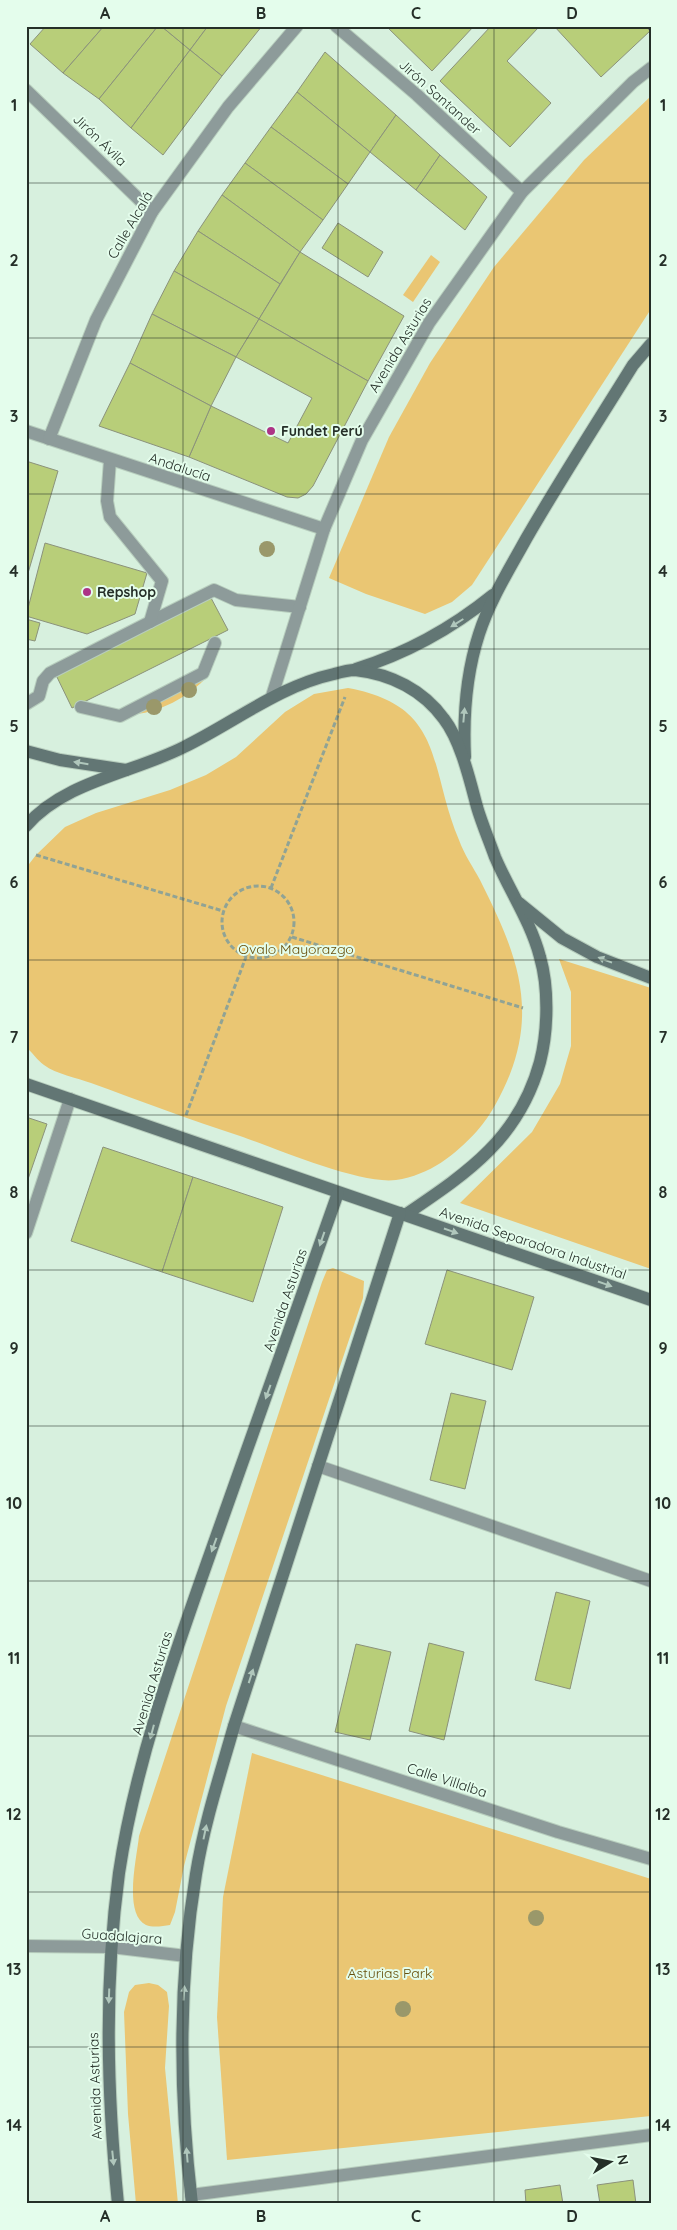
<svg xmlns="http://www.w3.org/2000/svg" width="677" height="2230" font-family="Quicksand,sans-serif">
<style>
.green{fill:#eac673}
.building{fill:#b8ce79;stroke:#8b927b}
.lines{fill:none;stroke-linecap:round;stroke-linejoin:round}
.lane-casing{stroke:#b7cdbd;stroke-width:14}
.street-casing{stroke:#b7cdbd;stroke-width:14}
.secondary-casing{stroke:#b7cdbd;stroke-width:14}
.path{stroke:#90a395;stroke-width:3;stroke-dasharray:5 2.5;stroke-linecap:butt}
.lane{stroke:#8d9b9a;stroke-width:12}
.street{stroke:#8d9b9a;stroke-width:12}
.secondary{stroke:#627674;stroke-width:12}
.tree{fill:#9a986a}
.oneway{fill:#b0c7bc}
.grid{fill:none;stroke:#252f28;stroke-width:1;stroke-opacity:0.55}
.poi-dot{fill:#ad3386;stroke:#e4fdec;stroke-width:2}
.labels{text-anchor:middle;stroke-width:4;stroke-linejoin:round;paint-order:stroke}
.street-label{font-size:14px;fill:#252f28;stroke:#e4fdec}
.poi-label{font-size:14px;font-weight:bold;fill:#252f28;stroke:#e4fdec;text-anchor:start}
.park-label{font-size:14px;fill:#68500c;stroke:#e4fdec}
.neatline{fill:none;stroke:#252f28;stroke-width:2}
.grid-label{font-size:16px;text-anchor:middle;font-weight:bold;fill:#252f28}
</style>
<rect width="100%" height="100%" fill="#d7f0de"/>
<g class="green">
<polygon points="651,96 651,309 472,585 452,602 425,614 366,594 329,578 389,437 430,363 494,267 584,160"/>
<polygon points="431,255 440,262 413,302 403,295"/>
<path d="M 204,680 C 187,697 160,712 136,714 Z"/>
<path d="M 348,688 C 446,706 428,767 459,840 C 464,854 473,867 480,880 C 513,946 538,1002 510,1074 C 502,1094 491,1115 477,1131 C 455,1155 430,1175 396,1180 C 361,1185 277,1149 240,1136 C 190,1120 141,1101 91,1083 C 77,1078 56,1074 44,1065 C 37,1060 32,1052 26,1047 L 26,868 L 36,855 L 65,827 L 96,813 L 170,790 L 206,775 L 236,757 L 285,712 L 314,694 Z"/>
<polygon points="559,959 651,988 651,1269 460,1203 532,1132 560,1084 571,1046 571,992"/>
<path d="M 333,1268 L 364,1281 L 363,1298 L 226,1706 L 184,1866 L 175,1912 L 170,1925 C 163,1926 153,1928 146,1925 C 123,1914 137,1857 139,1836 L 322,1282 L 327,1270 Z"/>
<polygon points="252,1753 651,1879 651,2116 227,2160 217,2017 223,1897"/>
<polygon points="149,1983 158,1985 167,1992 169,2006 165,2068 178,2204 136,2204 128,2114 124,2012 129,1992 135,1985"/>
</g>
<g class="building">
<polygon points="46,26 104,26 63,73 30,44"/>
<polygon points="104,26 158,26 99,99 63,73"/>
<polygon points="158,26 161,26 190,50 131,128 99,99"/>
<polygon points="161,26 208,26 190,50"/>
<polygon points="208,26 262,26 222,76 190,50"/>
<polygon points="386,26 474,26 432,71"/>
<polygon points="491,26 538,28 507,61 551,103 510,147 440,81"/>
<polygon points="554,26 645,26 650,31 601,77"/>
<polygon points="190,50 222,76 163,155 131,128"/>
<polygon points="325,52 396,115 370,152 297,92"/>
<polygon points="297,92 370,152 348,184 271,127"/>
<polygon points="396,115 440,155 416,190 370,152"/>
<polygon points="271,127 348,184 323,220 245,163"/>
<polygon points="440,155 487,197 465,230 416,190"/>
<polygon points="245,163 323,220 300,252 222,195"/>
<polygon points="222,195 300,252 280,284 198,231"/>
<polygon points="338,223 383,252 368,277 322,248"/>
<polygon points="198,231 280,284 259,319 174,271"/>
<polygon points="300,252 404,316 368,381 259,319"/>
<polygon points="174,271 259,319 236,357 152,314"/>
<polygon points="152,314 236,357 211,406 130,363"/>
<polygon points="259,319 368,381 313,486 306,494 298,498 287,497 189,457 211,406 288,443 312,398 236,357"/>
<polygon points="130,363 211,406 189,457 99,426"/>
<polygon points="26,461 58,471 26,580"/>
<polygon points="45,543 147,573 135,614 87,634 26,616"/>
<polygon points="210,596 228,630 72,708 55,673"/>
<polygon points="26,619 40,623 35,641 26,639"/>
<polygon points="26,1117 47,1124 26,1185"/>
<polygon points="103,1147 193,1177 162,1272 71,1241"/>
<polygon points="193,1177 283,1207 253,1302 162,1272"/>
<polygon points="447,1270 534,1297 512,1370 425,1344"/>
<polygon points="451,1393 486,1401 465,1489 430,1480"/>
<polygon points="556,1592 590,1601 570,1689 535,1680"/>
<polygon points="429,1643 464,1652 444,1740 409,1731"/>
<polygon points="356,1644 391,1652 370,1740 335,1732"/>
<polygon points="633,2180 636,2204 600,2204 597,2185"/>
<polygon points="560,2185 563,2204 526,2204 525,2190"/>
</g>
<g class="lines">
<g class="lane-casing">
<g id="lane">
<polyline points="150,622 214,590 236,600 300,607"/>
<polyline points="26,704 39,696 43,681 50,673 150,622 162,581 110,517 107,501 110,460"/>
<polyline points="81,707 120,716 203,673 215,643"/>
</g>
</g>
<g class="street-casing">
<g id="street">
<polyline points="336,26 417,95 522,192"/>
<polyline points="26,90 152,212"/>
<polyline points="26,431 324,529"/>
<polyline points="49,439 96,320 152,212 228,107 297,26"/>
<polyline points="272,696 324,529 362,440 429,323 522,192 633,82 651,68"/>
<polyline points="26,1233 70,1099"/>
<polyline points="318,1466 651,1581"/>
<polyline points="234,1726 558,1832 651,1859"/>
<polyline points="26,1946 111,1947 186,1956"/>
<polyline points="191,2195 651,2135"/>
</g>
</g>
<g class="secondary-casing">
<g id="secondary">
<path d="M 356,669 C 408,653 451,629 493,595"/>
<polyline points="26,751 60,760 126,770"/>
<path d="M 465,757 C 463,715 466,674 479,634 C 490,600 509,570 526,539 C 560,480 597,423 633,365 L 651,344"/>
<path d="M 26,826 C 65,781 133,773 184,747 C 235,722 279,686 334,674 C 341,672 348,670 355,670 C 391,674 423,690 444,719 C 461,741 470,781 477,807 C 482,824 489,840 495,857 C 509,890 531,922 540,957 C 549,988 548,1031 540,1062 C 519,1139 467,1173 405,1215 L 26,1084"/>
<polyline points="519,903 562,938 597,957 651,978"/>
<polyline points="405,1215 651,1300"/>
<path d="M 118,2204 C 107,2093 104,1984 119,1873 C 136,1759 177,1648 215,1540 C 256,1424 298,1308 338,1193"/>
<path d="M 192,2204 C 179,2094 178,1983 196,1874 C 204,1824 220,1775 234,1726 L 400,1213"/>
</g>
</g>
<g class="path">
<polyline points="36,855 223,911"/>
<circle cx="258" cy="922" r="36"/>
<polyline points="271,888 345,697"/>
<polyline points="292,937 523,1008"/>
<polyline points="186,1115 246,957"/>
</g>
<use href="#lane" class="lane"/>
<use href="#street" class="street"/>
<use href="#secondary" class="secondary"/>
</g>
<g class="tree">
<circle cx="267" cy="549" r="8"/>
<circle cx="189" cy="690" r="8"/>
<circle cx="154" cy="707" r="8"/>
<circle cx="536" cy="1918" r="8"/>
<circle cx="403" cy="2009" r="8"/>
</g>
<defs><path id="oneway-solid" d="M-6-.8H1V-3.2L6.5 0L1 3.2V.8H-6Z" transform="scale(1.25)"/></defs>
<g class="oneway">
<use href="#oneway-solid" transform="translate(457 623) rotate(148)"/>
<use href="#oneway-solid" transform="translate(464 715) rotate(-85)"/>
<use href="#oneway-solid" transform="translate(81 763) rotate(-171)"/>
<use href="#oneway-solid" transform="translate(605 960) rotate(-159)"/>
<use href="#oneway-solid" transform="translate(451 1231) rotate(19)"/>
<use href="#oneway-solid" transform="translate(322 1239) rotate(109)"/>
<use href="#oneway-solid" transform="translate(605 1284) rotate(19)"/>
<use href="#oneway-solid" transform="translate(268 1392) rotate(110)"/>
<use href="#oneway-solid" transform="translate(214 1545) rotate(110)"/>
<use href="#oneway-solid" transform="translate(251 1676) rotate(-72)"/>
<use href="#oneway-solid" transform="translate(152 1732) rotate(105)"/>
<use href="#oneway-solid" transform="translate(205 1832) rotate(-78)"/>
<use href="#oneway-solid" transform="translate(184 1993) rotate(-86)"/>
<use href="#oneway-solid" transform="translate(109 1996) rotate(92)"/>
<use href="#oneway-solid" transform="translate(187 2155) rotate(-95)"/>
<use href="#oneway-solid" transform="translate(113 2158) rotate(84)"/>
</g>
<path class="grid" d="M 183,26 L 183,2204M 338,26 L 338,2204M 494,26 L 494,2204M 26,183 L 651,183M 26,338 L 651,338M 26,494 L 651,494M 26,649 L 651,649M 26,804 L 651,804M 26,960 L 651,960M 26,1115 L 651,1115M 26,1270 L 651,1270M 26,1426 L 651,1426M 26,1581 L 651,1581M 26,1736 L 651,1736M 26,1892 L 651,1892M 26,2047 L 651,2047"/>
<g class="poi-dot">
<circle cx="271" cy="431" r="5"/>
<circle cx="87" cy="592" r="5"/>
</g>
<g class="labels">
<g class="street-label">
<text transform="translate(440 97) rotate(42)" y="5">Jirón Santander</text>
<text transform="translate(100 140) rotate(44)" y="5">Jirón Ávila</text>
<text transform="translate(130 225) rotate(-60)" y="5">Calle Alcalá</text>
<text transform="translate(400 345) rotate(-59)" y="5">Avenida Asturias</text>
<text transform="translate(180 467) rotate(18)" y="5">Andalucía</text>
<text transform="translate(533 1243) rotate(19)" y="5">Avenida Separadora Industrial</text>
<text transform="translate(285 1300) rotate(-71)" y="5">Avenida Asturias</text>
<text transform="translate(152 1683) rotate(-73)" y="5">Avenida Asturias</text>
<text transform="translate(447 1780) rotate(18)" y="5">Calle Villalba</text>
<text transform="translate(122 1936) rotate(4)" y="5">Guadalajara</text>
<text transform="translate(95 2086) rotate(-92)" y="5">Avenida Asturias</text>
</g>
<g class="poi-label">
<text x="281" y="436">Fundet Perú</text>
<text x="97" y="597">Repshop</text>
</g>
<g class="park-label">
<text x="296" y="954">Ovalo Mayorazgo</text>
<text x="390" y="1978">Asturias Park</text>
</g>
</g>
<rect width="677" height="2230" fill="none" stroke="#e4fdec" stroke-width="55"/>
<g transform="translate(610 2162) rotate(80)" stroke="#e4fdec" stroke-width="4" paint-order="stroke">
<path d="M0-4L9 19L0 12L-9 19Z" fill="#252f28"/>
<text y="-8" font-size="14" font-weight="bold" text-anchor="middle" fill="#252f28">N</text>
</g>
<rect x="28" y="28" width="622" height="2174" class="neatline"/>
<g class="grid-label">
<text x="105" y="19">A</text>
<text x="261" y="19">B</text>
<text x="416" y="19">C</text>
<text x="572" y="19">D</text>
<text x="14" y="111">1</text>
<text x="663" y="111">1</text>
<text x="14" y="266">2</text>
<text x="663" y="266">2</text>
<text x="14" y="422">3</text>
<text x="663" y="422">3</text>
<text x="14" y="577">4</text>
<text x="663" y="577">4</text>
<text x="14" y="732">5</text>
<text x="663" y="732">5</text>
<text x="14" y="888">6</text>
<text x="663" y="888">6</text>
<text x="14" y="1043">7</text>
<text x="663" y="1043">7</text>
<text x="14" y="1198">8</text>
<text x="663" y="1198">8</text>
<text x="14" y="1354">9</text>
<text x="663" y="1354">9</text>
<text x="14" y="1509">10</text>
<text x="663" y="1509">10</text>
<text x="14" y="1664">11</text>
<text x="663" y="1664">11</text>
<text x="14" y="1820">12</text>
<text x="663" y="1820">12</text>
<text x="14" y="1975">13</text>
<text x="663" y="1975">13</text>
<text x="14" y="2131">14</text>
<text x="663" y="2131">14</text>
<text x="105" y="2222">A</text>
<text x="261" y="2222">B</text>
<text x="416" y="2222">C</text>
<text x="572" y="2222">D</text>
</g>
</svg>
